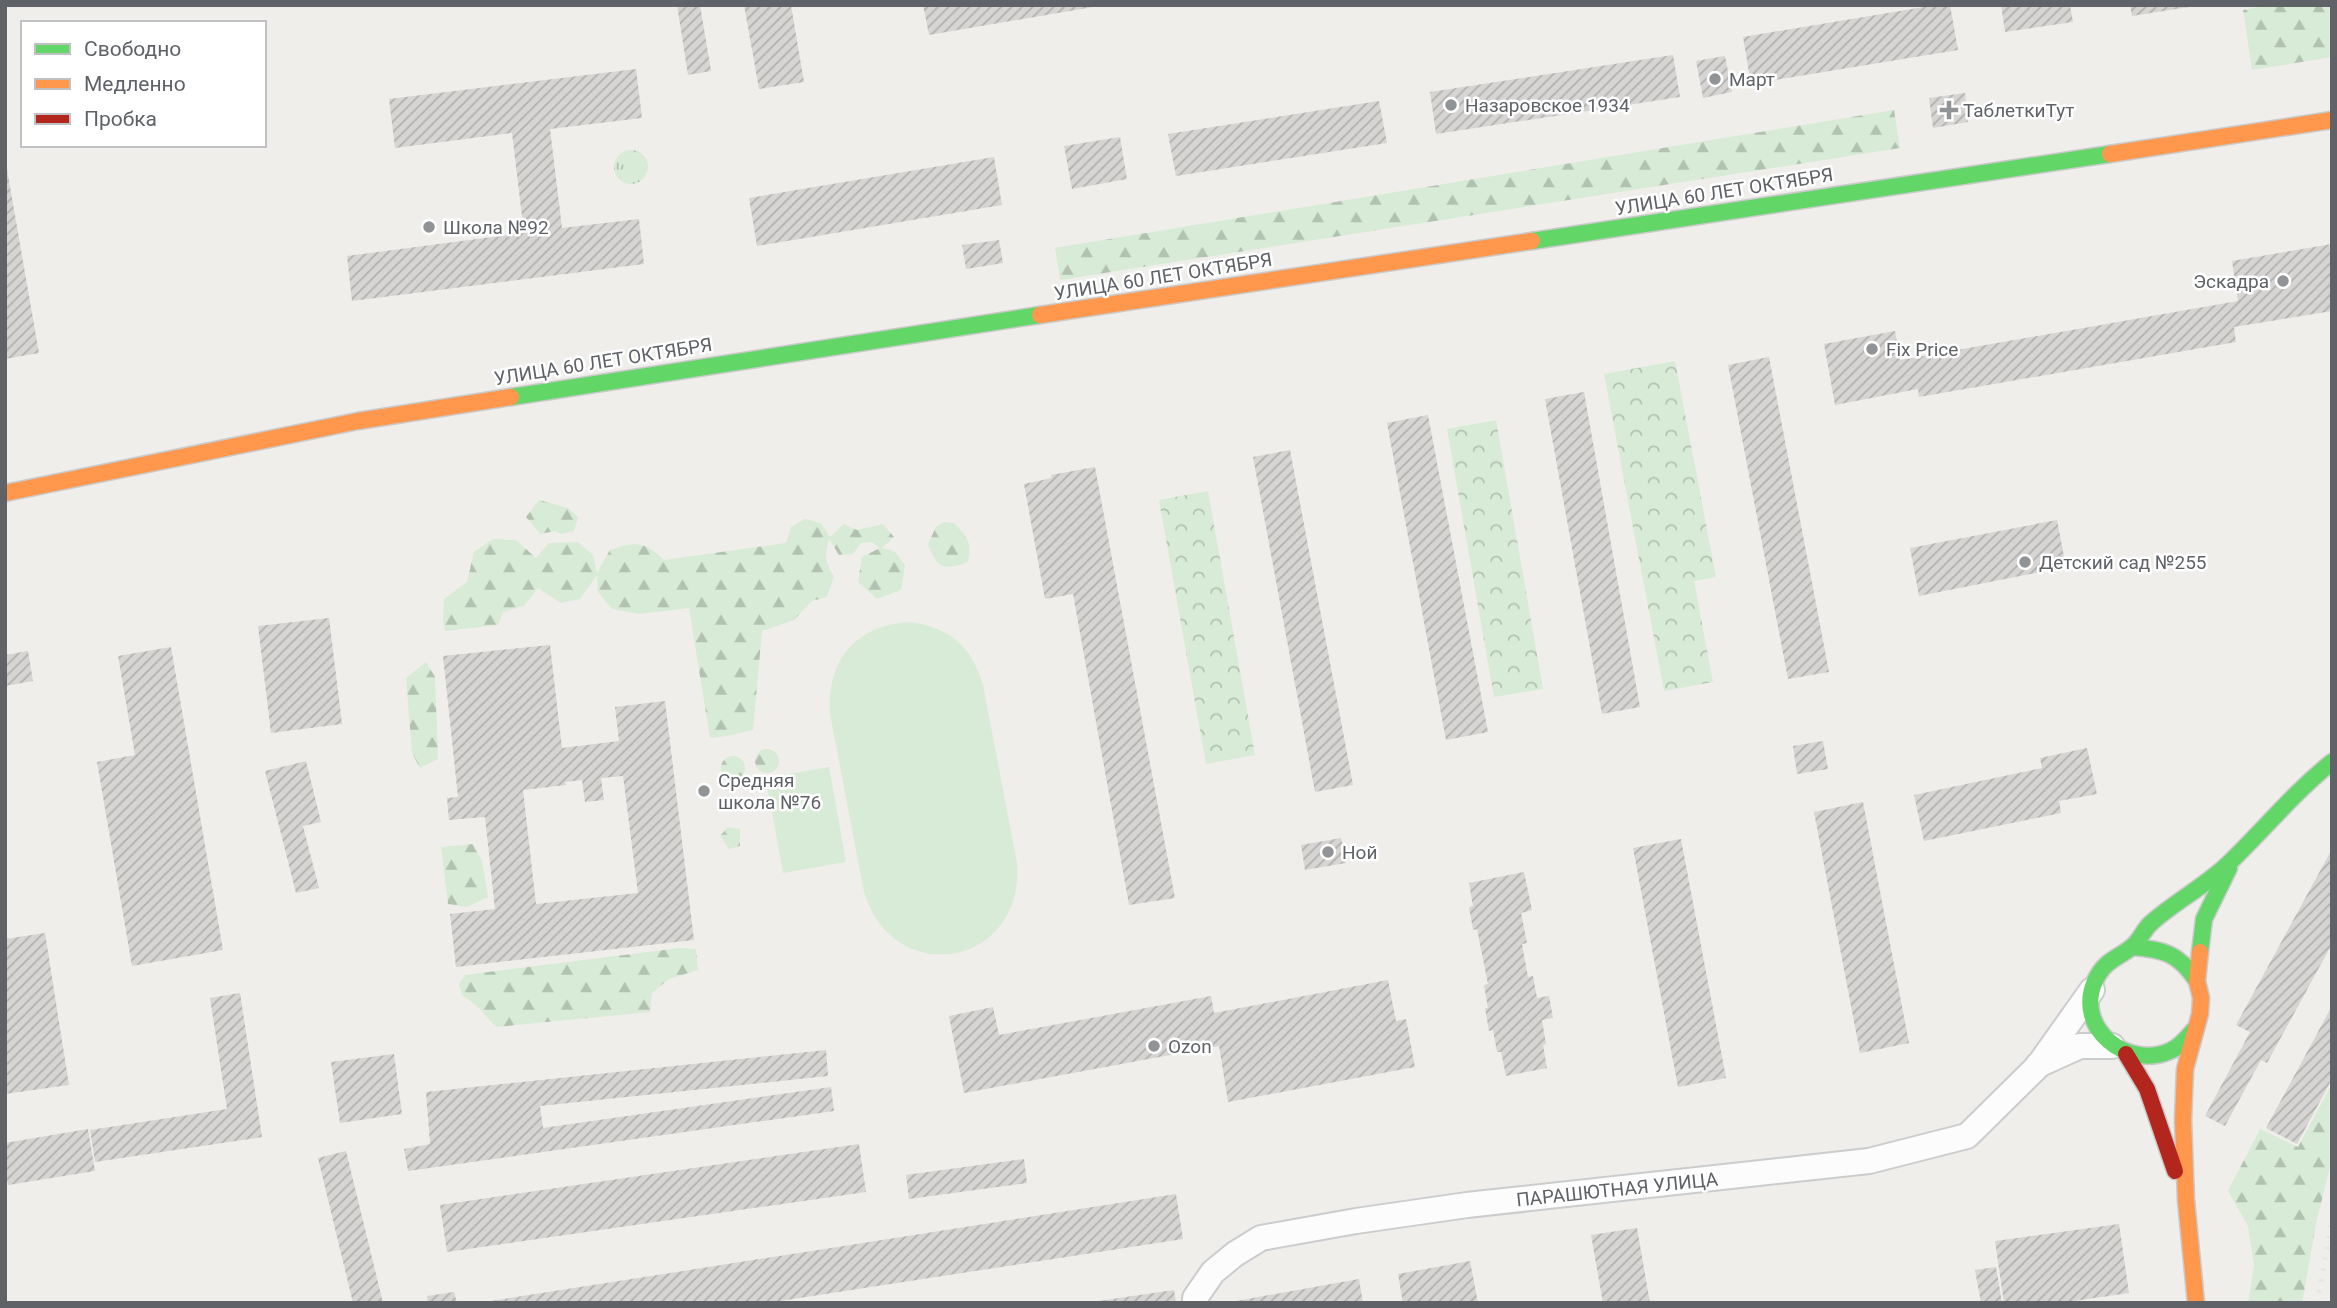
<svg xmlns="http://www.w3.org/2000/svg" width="2337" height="1308" font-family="Roboto,sans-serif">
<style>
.grass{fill:url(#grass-tufts)}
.forest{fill:url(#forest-firs)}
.park{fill:url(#park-crowns)}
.pitch{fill:#d8ebd6}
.building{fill:url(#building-hatch);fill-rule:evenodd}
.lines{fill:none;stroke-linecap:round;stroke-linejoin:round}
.street-casing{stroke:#cbcccc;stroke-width:28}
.fast-casing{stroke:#cacacb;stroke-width:19}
.slow-casing{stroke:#cacacb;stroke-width:19}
.jam-casing{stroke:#cacacb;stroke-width:19}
.street{stroke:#fdfcfc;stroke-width:24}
.fast{stroke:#63d668;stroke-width:16}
.slow{stroke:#ff974d;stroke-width:16}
.jam{stroke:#b3261e;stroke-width:16}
.rail{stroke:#e4e4e4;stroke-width:5;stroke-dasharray:2 9;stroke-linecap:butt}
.poi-dot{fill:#919496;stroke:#fff;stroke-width:2.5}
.labels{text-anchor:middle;stroke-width:5;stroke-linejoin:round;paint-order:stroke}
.poi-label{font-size:19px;fill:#5f6368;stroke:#fff;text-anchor:start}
.street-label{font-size:19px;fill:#5f6368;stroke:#fff}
</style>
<defs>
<pattern id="grass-tufts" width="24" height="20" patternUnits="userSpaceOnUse" patternTransform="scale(1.75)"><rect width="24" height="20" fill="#d8ebd6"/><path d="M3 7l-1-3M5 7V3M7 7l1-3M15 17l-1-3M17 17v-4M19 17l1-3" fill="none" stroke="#b2c2b1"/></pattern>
<pattern id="forest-firs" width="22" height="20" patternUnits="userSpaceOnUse" patternTransform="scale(1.75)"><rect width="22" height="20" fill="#d8ebd6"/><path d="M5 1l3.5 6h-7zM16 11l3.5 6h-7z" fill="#b2c2b1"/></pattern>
<pattern id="park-crowns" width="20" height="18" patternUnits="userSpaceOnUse" patternTransform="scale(1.75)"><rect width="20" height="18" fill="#d8ebd6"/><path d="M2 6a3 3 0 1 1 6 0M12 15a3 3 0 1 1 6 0" fill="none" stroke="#b2c2b1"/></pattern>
<pattern id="building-hatch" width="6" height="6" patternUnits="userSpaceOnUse" patternTransform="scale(1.75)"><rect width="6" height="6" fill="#d6d5d3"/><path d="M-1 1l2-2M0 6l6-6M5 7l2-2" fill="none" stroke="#b1b0af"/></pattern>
</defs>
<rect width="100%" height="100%" fill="#efeeea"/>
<circle class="grass" cx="631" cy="167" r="17"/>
<g class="forest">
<polygon points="2270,5 2332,5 2332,57 2252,70 2243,10"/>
<polygon points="1894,110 1900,148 1060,280 1055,248"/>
<polygon points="539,500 568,508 578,517 574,531 561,534 555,531 540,534 526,517"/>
<path d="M 805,519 L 821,523 L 830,537 L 844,524 L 857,530 L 883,524 L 894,537 L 882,548 L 894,551 L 905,565 L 901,590 L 877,599 L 858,582 L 862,557 L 880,548 L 872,542 L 861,543 L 853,554 L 839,555 L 829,539 C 825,555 824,562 834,576 L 827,597 L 812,601 L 794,620 L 762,631 L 753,730 L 727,736 L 710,738 L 689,608 L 639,614 L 612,609 L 598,592 L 597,575 L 580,599 L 561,603 L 538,588 L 524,606 L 503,612 L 498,625 L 445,631 L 443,620 L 444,599 L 467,582 L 474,552 L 493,539 L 516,540 L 536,558 L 549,543 L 578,542 L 593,555 L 597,573 L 610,550 C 634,541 645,541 664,560 L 786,543 L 791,527 Z"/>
<path d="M 944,522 L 954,523 C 968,538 972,542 968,562 C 943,571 937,569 928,544 L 936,527 Z"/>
<polygon points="426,662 435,677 438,759 420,768 412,753 406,678"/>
<circle cx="767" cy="761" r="12"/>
<circle cx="733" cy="768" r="12"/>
<polygon points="728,827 740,829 740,846 729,849 720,836"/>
<polygon points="473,844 482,861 488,897 467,907 448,904 441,847"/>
<polygon points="680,948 696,949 698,970 669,979 652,993 650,1012 496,1027 477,1006 462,995 459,984 465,975"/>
<polygon points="2332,1084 2332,1159 2317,1219 2302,1303 2248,1303 2254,1266 2248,1226 2228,1191 2260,1129 2298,1147"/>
</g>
<g class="park">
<polygon points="1675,361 1716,577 1694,581 1713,682 1664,691 1604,374"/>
<polygon points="1496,420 1543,689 1494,697 1447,429"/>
<polygon points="1208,491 1255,755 1206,764 1159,500"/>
</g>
<g class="pitch">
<path d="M 910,622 C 951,628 971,646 983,685 L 1017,863 C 1025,966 894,991 864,892 L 830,714 C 826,660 856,625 910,622 Z"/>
<polygon points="829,767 846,862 783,873 766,778"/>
</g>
<g class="building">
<polygon points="677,5 700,5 711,71 688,75"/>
<polygon points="744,5 791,5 804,82 759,89"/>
<polygon points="923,5 1093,5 1093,7 929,35"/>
<polygon points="1936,5 1950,5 1958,50 1751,84 1743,37"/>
<polygon points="2001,5 2070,5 2073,22 2005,32"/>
<polygon points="2130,5 2188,5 2189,7 2132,16"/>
<polygon points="1673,55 1680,97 1436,134 1430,92"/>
<polygon points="1725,56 1732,92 1703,98 1696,61"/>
<polygon points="636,69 642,118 550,129 562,228 639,219 644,264 352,301 347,256 524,233 512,133 395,148 389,99"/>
<polygon points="1965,93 1968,122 1933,128 1929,98"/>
<polygon points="1379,101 1387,143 1176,176 1168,134"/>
<polygon points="1120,137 1127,179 1072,189 1064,146"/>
<polygon points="994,157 1002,205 757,246 749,198"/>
<polygon points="5,158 39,353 5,359"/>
<polygon points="999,240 1003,263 966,269 962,245"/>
<polygon points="2332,244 2332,311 2234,327 2236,342 1919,397 1918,389 1835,405 1824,344 1895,331 1900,360 2238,301 2232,261"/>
<polygon points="1769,357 1829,672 1788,679 1728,365"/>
<polygon points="1584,392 1640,707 1602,714 1545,399"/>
<polygon points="1428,415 1488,732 1446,740 1387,423"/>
<polygon points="1290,450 1353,785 1315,792 1253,457"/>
<polygon points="1095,467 1175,898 1129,905 1073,594 1045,599 1024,484 1052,478 1051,475"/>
<polygon points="2057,520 2066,567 1919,596 1910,548"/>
<polygon points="329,618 342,724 271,733 258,626"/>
<path d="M 550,645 L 562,748 L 619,741 L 615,707 L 665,701 L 694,940 L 456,967 L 450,914 L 495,909 L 485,817 L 449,820 L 447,798 L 458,797 L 443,656 ZM 623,776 L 638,893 L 536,904 L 523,790 L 566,785 L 565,782 L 582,780 L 585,802 L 604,800 L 601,778 Z"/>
<polygon points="171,647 223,950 132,966 97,762 135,755 118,656"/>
<polygon points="28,651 33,681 5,686 5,655"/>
<polygon points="1823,741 1828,769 1797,774 1793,746"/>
<polygon points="2087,748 2097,794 2059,801 2061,813 1924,841 1914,795 2042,768 2040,758"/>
<polygon points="306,761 321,822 303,826 319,888 296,893 265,771"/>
<polygon points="1863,802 1909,1043 1860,1053 1814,812"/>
<polygon points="1341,838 1346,863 1305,870 1301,845"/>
<polygon points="1681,839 1726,1078 1678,1087 1633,848"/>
<polygon points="2332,849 2332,944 2267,1063 2261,1060 2225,1126 2205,1116 2250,1032 2236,1025"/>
<polygon points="1524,872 1532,910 1521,913 1527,943 1522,944 1528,977 1533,976 1537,998 1549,996 1553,1018 1542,1020 1546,1044 1543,1045 1547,1068 1506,1076 1501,1052 1497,1052 1493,1030 1489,1031 1485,1008 1488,1008 1484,985 1488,984 1477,929 1473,930 1469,907 1473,906 1469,883"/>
<polygon points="45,933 69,1085 5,1094 5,939"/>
<polygon points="1388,980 1396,1021 1406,1019 1415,1067 1228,1102 1219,1046 964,1093 949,1016 993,1007 999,1035 1211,996 1214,1013"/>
<polygon points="240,993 262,1137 95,1162 90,1130 227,1109 210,998"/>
<polygon points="2332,1006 2332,1079 2297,1144 2266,1128"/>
<polygon points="826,1050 828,1076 540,1106 543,1128 831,1087 834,1111 408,1171 404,1149 430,1144 426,1092"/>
<polygon points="394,1054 402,1114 340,1123 331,1062"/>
<polygon points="88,1129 95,1171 8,1185 5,1166 5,1143"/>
<polygon points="859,1144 866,1192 447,1252 440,1205"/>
<polygon points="346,1151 383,1303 353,1303 318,1158"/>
<polygon points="1024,1159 1027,1183 909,1199 906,1175"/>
<polygon points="1176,1194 1183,1239 767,1303 478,1303"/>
<polygon points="2119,1224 2129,1293 2061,1303 2004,1303 1995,1241"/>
<polygon points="1637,1228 1650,1303 1603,1303 1591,1235"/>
<polygon points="1470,1261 1478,1303 1403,1303 1398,1274"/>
<polygon points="1996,1267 2002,1303 1981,1303 1975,1270"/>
<polygon points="1359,1279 1363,1303 1237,1303 1236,1301"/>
<polygon points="1174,1290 1176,1303 1098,1303 1098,1301"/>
<polygon points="454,1292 457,1303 428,1303 427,1296"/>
</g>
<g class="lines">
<g class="street-casing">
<g id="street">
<polyline points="2038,1065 2080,1046 2112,1046"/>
<polyline points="1195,1303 1195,1298 1213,1272 1235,1254 1261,1238 1356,1221 1467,1205 1869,1161 1967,1136 2038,1066 2092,990"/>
</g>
</g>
<g class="fast-casing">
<g id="fast">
<polyline points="1532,241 2110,154"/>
<polyline points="511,397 1040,315"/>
<path d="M 2132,947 C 2164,949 2179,954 2197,981"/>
<polyline points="2200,952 2204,919 2229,868"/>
<path d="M 2194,1030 C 2187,1038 2180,1047 2170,1051 C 2127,1070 2074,1028 2095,981 C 2105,959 2118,959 2133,946 C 2140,940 2143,931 2150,924 C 2173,903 2202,888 2226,866 C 2262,832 2293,793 2332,762"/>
</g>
</g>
<g class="slow-casing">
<g id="slow">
<polyline points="2110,154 2332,120"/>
<polyline points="1040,315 1532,241"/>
<polyline points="5,493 358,421 511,397"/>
<polyline points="2196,1303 2186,1200 2183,1120 2185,1069 2200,1014 2201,998 2197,981 2200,952"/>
</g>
</g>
<g class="jam-casing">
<polyline id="jam" points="2126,1054 2147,1089 2175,1171"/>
</g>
<use href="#street" class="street"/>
<use href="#fast" class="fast"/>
<use href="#slow" class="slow"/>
<use href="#jam" class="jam"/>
<polyline class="rail" points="2317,1303 2332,1220"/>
</g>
<g class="poi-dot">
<circle cx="1715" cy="79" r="7"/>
<circle cx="1451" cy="105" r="7"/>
<path d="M1945.5 99.5h7v7h7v7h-7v7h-7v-7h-7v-7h7z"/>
<circle cx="429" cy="227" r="7"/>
<circle cx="2283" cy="281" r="7"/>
<circle cx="1872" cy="349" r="7"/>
<circle cx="2025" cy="562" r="7"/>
<circle cx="704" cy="791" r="7"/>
<circle cx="1328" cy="852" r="7"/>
<circle cx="1154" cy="1046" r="7"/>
</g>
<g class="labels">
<g class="poi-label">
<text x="1729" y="86">Март</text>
<text x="1465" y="112">Назаровское 1934</text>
<text x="1963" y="117">ТаблеткиТут</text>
<text x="443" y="234">Школа №92</text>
<text x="2269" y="288" text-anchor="end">Эскадра</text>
<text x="1886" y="356">Fix Price</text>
<text x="2039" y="569">Детский сад №255</text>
<text x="718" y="787">Средняя<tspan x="718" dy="22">школа №76</tspan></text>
<text x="1342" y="859">Ной</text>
<text x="1168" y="1053">Ozon</text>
</g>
<g class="street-label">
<text transform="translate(1724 191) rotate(-9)" y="7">УЛИЦА 60 ЛЕТ ОКТЯБРЯ</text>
<text transform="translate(1163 276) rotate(-9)" y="7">УЛИЦА 60 ЛЕТ ОКТЯБРЯ</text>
<text transform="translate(603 361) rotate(-9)" y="7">УЛИЦА 60 ЛЕТ ОКТЯБРЯ</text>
<text transform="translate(1617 1189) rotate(-6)" y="7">ПАРАШЮТНАЯ УЛИЦА</text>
</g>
</g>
<rect width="2337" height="1308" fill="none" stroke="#5f6368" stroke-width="14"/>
<rect x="21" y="21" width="245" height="126" fill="#ffffff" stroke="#bfc1c3" stroke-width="2"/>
<rect x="35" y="44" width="35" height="10" fill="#63d668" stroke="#bfc1c3" stroke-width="2"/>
<text x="84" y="56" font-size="21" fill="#5f6368">Свободно</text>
<rect x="35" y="79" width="35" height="10" fill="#ff974d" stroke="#bfc1c3" stroke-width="2"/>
<text x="84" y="91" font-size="21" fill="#5f6368">Медленно</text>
<rect x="35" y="114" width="35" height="10" fill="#b3261e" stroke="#bfc1c3" stroke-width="2"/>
<text x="84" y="126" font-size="21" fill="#5f6368">Пробка</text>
</svg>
